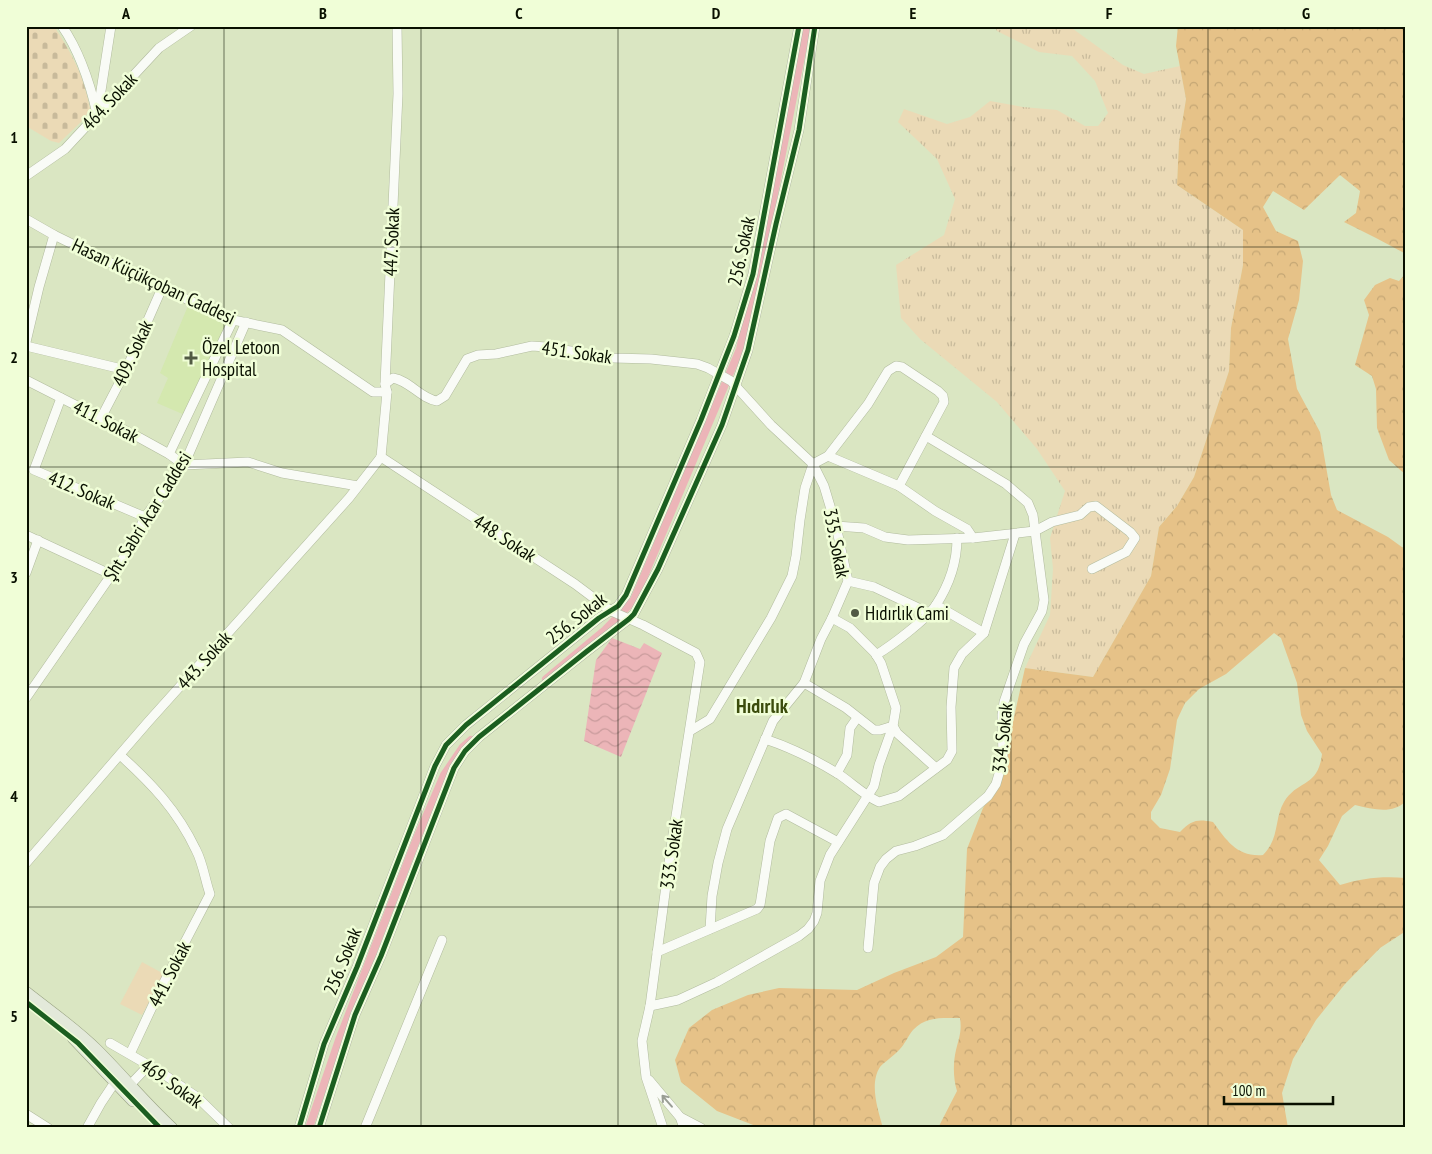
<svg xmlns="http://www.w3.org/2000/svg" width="1432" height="1154" font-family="'PT Sans Narrow',sans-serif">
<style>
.built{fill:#d4e8af}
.grass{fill:url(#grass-tufts)}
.forest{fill:url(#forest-crowns);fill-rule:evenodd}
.cemetery{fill:url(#cemetery-stones)}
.pitch{fill:#ebdab6}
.water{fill:url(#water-waves)}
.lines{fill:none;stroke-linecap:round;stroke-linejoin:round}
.canal{stroke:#ecb5b8;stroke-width:8}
.minor-casing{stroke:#b1bb9e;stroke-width:10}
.major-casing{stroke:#99a383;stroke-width:12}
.minor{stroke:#f9fbf6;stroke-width:9}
.major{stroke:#e3e9da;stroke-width:11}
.cycleway-casing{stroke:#f0fed7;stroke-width:8}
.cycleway{stroke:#1b5e20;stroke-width:5}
.oneway{stroke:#999d94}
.grid{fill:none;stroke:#091000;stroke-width:1;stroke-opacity:0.55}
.poi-dot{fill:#525b44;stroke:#f0fed7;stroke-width:2}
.labels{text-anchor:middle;stroke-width:5;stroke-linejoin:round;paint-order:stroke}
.street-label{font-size:19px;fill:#091000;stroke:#f0fed7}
.poi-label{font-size:19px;fill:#091000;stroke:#f0fed7;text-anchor:start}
.neighbourhood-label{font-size:20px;font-weight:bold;fill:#3b4c0c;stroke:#f0fed7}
.neatline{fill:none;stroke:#091000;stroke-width:2}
.grid-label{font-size:16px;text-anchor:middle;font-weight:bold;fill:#091000}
</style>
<defs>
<pattern id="grass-tufts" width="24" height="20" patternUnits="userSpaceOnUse" patternTransform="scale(1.25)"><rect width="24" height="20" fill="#ebdab6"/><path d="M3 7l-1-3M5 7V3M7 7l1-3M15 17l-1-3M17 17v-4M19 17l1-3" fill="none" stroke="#c8ba9b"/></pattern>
<pattern id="forest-crowns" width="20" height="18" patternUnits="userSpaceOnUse" patternTransform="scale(1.25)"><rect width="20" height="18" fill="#e6c288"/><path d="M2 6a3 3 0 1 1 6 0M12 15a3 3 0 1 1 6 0" fill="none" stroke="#c4a674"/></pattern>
<pattern id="cemetery-stones" width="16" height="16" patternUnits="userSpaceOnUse" patternTransform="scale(1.25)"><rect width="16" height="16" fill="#ebdab6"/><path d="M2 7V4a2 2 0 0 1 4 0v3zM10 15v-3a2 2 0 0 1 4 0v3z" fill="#c8ba9b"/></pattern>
<pattern id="water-waves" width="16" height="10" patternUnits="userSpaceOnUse" patternTransform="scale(1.25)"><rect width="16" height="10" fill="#ecb5b8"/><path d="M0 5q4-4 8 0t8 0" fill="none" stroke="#c99b9c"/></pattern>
</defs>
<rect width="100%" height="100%" fill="#dae6c2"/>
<polygon class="built" points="190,301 233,320 187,416 157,403 168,378 160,373"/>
<polygon class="grass" points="994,26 1069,26 1123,65 1144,74 1180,66 1186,99 1179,142 1177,185 1243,230 1243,265 1231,328 1229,371 1194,477 1177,506 1159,527 1151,576 1093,677 1025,668 1050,615 1053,569 1050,538 1065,491 1037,449 997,402 920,339 901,318 896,265 944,235 955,199 937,159 898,122 904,109 947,124 970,117 990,101 1023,107 1057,110 1085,126 1098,126 1108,113 1095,81 1072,56 1039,52 997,31"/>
<g class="forest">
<path d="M 1178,26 L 1406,26 L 1406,254 L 1376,238 L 1344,222 L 1356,213 L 1360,191 L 1340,175 L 1304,210 L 1273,191 L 1263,207 L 1276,231 L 1298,241 L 1303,261 L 1299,300 L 1288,339 L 1297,389 L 1320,432 L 1331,495 L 1337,510 L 1388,537 L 1406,550 L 1406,801 C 1392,815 1373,809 1355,805 L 1342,816 L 1328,846 L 1319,860 L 1340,885 C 1362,878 1382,876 1406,878 L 1406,931 L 1380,948 L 1345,984 L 1316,1020 L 1293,1059 L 1282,1093 L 1288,1128 L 938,1128 L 957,1091 C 953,1078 953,1063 956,1050 C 959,1038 962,1031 960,1018 C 942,1018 926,1016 913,1030 C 908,1036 905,1044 900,1049 C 895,1055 883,1063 880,1067 C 869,1084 878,1110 883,1128 L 761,1128 L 717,1111 L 681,1082 L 675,1060 L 689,1028 L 712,1010 L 748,995 L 779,988 L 857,990 L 894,973 L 936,957 L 963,937 L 967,849 L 983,808 L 1001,779 L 1008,764 L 1008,744 L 1025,668 L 1093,677 L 1151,576 L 1159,527 L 1177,506 L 1194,477 L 1229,371 L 1231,328 L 1243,265 L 1243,230 L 1177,185 L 1179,142 L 1186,99 L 1176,46 ZM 1274,633 L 1281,638 L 1297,683 L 1301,715 L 1307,731 L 1322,754 C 1318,788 1298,779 1284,802 C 1274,819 1280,838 1263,855 C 1237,857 1227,841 1213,822 C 1197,819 1192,820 1180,832 L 1160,828 L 1151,819 L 1151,812 L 1161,795 L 1170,769 L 1177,720 L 1185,703 L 1199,689 L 1226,674 Z"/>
<polygon points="1406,273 1406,475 1389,460 1377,428 1376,389 1372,376 1355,365 1369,315 1364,300 1375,285 1390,278 1399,281"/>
</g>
<path class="cemetery" d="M 26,26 L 54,26 C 72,54 84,76 90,109 L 81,122 L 59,143 L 51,141 L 26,126 Z"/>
<polygon class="pitch" points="142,962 164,974 142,1015 120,1004"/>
<polygon class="water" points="612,638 640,649 644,643 662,653 621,757 584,741 596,660"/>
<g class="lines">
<g class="canal">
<polyline points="546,679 605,630 634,600 740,349 766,235 807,26"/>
<polyline points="309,1128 339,1040 417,838 444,775 463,747 471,740"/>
</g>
<g class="minor-casing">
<g id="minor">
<path d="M 62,26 C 80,52 90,83 97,114"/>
<polyline points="98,110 111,26"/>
<polyline points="26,176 65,149 159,48 191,26"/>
<polyline points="26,219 54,235 162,288 233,320 282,330 373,392 387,392"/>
<polyline points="26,342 39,287 54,235"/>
<polyline points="26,346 126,370"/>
<polyline points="26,380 140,438 169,454 184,465 248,462 282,473 358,486"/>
<path d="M 385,384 L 393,378 C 410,381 420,398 437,401 L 445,396 L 467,359 L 478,355 L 496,354 L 532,346 L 546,347 L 613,358 L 651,359 L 697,364 L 708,368 L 731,381 L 771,425 L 813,464 L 824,486 L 836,526 L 848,581 L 832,618 L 850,628 L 875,653 L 881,663 L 896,708 L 893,726 L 879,765 L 874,786 L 830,855 L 820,881 L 817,913 L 814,921 L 808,929 L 799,936 L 717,982 L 678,1000 L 650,1006"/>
<polyline points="61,398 34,470 145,517"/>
<polyline points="101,418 126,370 162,288"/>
<polyline points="169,454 233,320"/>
<polyline points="828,456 899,486 935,511 967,529 973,538"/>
<polyline points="381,457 575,584 611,611 643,625 696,653 700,662 671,848 650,1006 642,1041 646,1077 663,1128"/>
<polyline points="381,457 387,392 385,384 398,94 397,26"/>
<polyline points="836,526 864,528 885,537 908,540 973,538 1035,531 1052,522 1080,515 1089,507 1096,506 1130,532 1135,538 1126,552 1092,569"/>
<polyline points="26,535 112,575"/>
<polyline points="26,573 38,540"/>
<polyline points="848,581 874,587 929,613"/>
<polyline points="936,605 984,633"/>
<path d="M 876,655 C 891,646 927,619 936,605 C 949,585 957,562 957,538"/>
<polyline points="804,683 846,708 874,730 880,730 893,726 897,733 936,768"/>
<polyline points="26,698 132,545 145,517 184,465 246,322"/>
<polyline points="690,731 710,719 771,618 792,576 796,556 800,520 805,488 813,464 828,456 868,404 888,371 896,366 902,367 938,391 943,396 944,402 899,486"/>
<path d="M 765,739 C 792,748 816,760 840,775 C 853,784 864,795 879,802 L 899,796 L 947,760 L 952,751 L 951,707 L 954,668 L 962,654 L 984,633 L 1015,534"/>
<path d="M 120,755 C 152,784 177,810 196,850 C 203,863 205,880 210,894 L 160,990 L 130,1054"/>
<polyline points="837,773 847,755 850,728 857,718"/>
<polyline points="26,863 148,722 349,498 381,457"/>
<polyline points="710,929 712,896 718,863 727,829 773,721 804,683 821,639 832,618"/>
<polyline points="868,948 874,883 880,867 886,859 896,851 915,846 943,835 988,796 996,784 1003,760 1002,715 1004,702 1024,644 1042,611 1044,600 1035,531 1033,515 1028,503 1006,484 926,436"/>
<polyline points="657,952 757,909 760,905 770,841 778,818 786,814 838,842"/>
<polyline points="110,1043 162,1073 197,1097 229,1128"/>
<polyline points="649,1080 680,1117 684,1128"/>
<polyline points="129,1086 149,1065"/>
<polyline points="26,1114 48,1128"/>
<polyline points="680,1117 701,1128"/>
<polyline points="87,1128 101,1103 115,1082"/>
<polyline points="299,1128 324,1044 357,967 435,766 446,745 466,725 599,618 618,606 626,595 701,420 734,336 753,274 799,26"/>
<polyline points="319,1128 355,1015 381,956 454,768 465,751 479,737 586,652 629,619 634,614 658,569 722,425 748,350 776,224 799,130 815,26"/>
<polyline points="365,1128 442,940"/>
</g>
</g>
<g class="major-casing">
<g id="major">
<path d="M 26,992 C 50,1011 76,1029 97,1050 C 123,1076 145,1103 172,1128"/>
<polyline points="73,1038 133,1101"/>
</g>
</g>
<use href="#minor" class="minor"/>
<use href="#major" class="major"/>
<g class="cycleway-casing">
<g id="cycleway">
<polyline points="26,1002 78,1043 160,1128"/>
<polyline points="299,1128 324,1044 357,967 435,766 446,745 466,725 599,618 618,606 626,595 701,420 734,336 753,274 799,26"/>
<polyline points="319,1128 355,1015 381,956 454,768 465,751 479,737 586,652 629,619 634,614 658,569 722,425 748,350 776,224 799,130 815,26"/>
</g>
</g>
<use href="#cycleway" class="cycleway"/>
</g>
<defs><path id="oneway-shaft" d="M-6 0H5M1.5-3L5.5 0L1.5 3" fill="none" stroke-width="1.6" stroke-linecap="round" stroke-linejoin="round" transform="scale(1.25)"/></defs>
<use class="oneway" href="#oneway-shaft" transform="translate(667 1101) rotate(-131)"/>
<path class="grid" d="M 224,26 L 224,1128M 421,26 L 421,1128M 618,26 L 618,1128M 814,26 L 814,1128M 1011,26 L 1011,1128M 1208,26 L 1208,1128M 26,247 L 1406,247M 26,467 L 1406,467M 26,687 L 1406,687M 26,907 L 1406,907"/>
<g class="poi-dot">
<path d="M188.5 350.5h5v5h5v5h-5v5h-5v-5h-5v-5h5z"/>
<circle cx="855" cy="613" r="5"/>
</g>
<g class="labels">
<g class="street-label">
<text transform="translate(109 101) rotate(-47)" y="7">464. Sokak</text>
<text transform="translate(391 242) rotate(-88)" y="7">447. Sokak</text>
<text transform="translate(741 251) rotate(-78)" y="7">256. Sokak</text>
<text transform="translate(154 281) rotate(25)" y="7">Hasan Küçükçoban Caddesi</text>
<text transform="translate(577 352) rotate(8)" y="7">451. Sokak</text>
<text transform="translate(132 353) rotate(-65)" y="7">409. Sokak</text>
<text transform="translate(106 421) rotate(27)" y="7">411. Sokak</text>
<text transform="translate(82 490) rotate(23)" y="7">412. Sokak</text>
<text transform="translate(147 516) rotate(-58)" y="7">Şht. Sabri Acar Caddesi</text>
<text transform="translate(505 538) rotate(33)" y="7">448. Sokak</text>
<text transform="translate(837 543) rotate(79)" y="7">335. Sokak</text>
<text transform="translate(576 618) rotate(-38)" y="7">256. Sokak</text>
<text transform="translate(204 660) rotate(-48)" y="7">443. Sokak</text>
<text transform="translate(1002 738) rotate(-84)" y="7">334. Sokak</text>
<text transform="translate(671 854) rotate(-82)" y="7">333. Sokak</text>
<text transform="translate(342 961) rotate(-68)" y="7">256. Sokak</text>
<text transform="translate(169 974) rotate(-63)" y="7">441. Sokak</text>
<text transform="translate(172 1083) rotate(35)" y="7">469. Sokak</text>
</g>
<g class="poi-label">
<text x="202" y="354">Özel Letoon<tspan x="202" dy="22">Hospital</tspan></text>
<text x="865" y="620">Hıdırlık Cami</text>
</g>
<g class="neighbourhood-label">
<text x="762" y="713">Hıdırlık</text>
</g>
</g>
<rect width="1432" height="1154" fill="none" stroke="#f0fed7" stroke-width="55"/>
<path d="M1224 1096v8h109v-8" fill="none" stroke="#091000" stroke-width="2.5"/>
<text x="1232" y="1096" font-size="15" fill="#091000" stroke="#f0fed7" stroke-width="4" paint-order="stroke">100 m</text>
<rect x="28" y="28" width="1376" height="1098" class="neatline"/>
<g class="grid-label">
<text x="126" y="19">A</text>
<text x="323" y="19">B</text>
<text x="519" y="19">C</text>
<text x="716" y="19">D</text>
<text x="913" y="19">E</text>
<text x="1109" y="19">F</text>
<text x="1306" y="19">G</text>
<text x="14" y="143">1</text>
<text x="14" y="363">2</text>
<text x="14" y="583">3</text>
<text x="14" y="802">4</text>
<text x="14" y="1022">5</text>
</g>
</svg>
